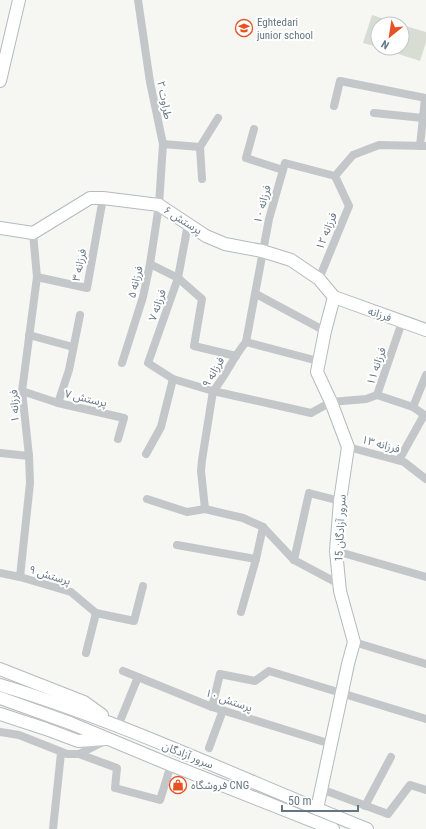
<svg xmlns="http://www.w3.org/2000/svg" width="426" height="829" font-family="'Roboto Condensed','Noto Sans Arabic',sans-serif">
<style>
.green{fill:#d7ddd3}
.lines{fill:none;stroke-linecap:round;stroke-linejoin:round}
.secondary-casing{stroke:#b5babf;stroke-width:14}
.street{stroke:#c3c7ca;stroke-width:8}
.secondary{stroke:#fff;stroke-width:12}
.labels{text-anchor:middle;stroke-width:4;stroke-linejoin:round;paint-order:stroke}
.poi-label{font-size:11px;fill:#647584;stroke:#fff;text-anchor:start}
.street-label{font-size:11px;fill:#647584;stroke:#fff}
</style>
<rect width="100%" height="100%" fill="#f6f6f2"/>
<g class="green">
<polygon points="372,15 400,24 378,24 378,47 363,43"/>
<polygon points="402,25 426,32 426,42 420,61 380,48 402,48"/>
</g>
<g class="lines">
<g class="secondary-casing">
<g id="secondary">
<polyline points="0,81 19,0"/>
<polyline points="0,228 33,233 90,198 103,198 159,205 206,236 225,244 262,251 291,260 319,279 334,297"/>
<polyline points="334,297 426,330"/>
<polyline points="0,669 84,702 102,715"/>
<path d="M 0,685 C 126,723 245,781 367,829"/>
<polyline points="0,698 70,723 171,765 333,829"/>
<polyline points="0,714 46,729 78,741 106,739"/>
<polyline points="317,809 348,664 354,642 340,591 336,551 340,501 348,447 331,402 317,372 325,331 334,297"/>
</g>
</g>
<g class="street">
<polyline points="334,106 340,81 426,98"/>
<polyline points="374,113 423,118"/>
<polyline points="254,129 246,158 283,170"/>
<polyline points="163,144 200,147"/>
<polyline points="420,146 425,98"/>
<polyline points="202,179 200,147 218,118"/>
<polyline points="150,264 178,278 202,299 194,346 236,356"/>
<polyline points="37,277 87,288 103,198"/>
<polyline points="319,279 349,206 335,176 353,155 379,145 426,146"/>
<polyline points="256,294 325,331"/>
<polyline points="29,335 73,347"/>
<polyline points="246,342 318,361"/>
<polyline points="122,363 143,297 150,264 159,205 163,144 150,82 138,0"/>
<polyline points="173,379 148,363 178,278 188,224"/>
<polyline points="22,391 58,403 124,418 118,439"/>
<polyline points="377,395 413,407 426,416"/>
<polyline points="58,403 69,370 80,315"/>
<polyline points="413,407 426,375"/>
<polyline points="348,447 404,462 426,479"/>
<polyline points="0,453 29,456"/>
<polyline points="146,454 161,427 173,379 213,391 311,413 331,402 366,399 377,395 402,322"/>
<polyline points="399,460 424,415"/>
<polyline points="147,499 187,512 205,509 243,518 263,527 294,560 339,584"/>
<path d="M 205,509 L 201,471 L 202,460 L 213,391 C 226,376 233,357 246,342 L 269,219 L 285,163 L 335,176"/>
<polyline points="177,545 256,559"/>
<polyline points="336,551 426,577"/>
<polyline points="294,560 309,493 340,501"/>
<polyline points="0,573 20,577 71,592 96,613 134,621 143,586"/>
<polyline points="20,577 30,483 29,456 22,391 37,277 33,233"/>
<polyline points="241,612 256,559 263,527"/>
<polyline points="354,642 426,664"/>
<polyline points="86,653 96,613"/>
<polyline points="123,671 212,707 331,744"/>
<polyline points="212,707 220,674 255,681 269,671 426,719"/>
<polyline points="118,726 138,677"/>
<polyline points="0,732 19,735 67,754 79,754 103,742"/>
<polyline points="209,748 223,710"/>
<polyline points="79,754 117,768 115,788 160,800 171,765"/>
<polyline points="321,789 388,814 410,785 426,790"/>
<polyline points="365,806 391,757"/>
<polyline points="53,829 61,753"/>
</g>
<use href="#secondary" class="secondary"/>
</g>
<defs>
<g id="school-ring" transform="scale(0.9)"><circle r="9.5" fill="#fff" stroke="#e75222" stroke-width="1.5"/><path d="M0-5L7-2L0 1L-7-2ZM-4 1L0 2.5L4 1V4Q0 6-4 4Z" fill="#e75222"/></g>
<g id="shop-ring" transform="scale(0.9)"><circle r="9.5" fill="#fff" stroke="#e75222" stroke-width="1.5"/><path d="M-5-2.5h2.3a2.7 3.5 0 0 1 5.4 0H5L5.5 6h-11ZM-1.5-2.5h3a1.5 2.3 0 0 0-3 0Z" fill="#e75222"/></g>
</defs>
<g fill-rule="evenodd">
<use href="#school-ring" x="244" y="28"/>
<use href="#shop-ring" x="178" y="785"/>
</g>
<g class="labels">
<g class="poi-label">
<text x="257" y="26">Eghtedari<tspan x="257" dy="13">junior school</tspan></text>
<text x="191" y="789">فروشگاه CNG</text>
</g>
<g class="street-label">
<text transform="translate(165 100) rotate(79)" y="4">طراوت ۲</text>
<text transform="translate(262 204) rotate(-75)" y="4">فرزانه ۱۰</text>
<text transform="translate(183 220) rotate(32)" y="4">پرستش ۶</text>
<text transform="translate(326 231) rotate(-68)" y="4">فرزانه ۱۲</text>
<text transform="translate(79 265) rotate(-78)" y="4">فرزانه ۳</text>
<text transform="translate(135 282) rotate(-76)" y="4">فرزانه ۵</text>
<text transform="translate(157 305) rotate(-71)" y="4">فرزانه ۷</text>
<text transform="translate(380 314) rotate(19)" y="4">فرزانه</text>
<text transform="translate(376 366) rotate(-71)" y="4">فرزانه ۱۱</text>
<text transform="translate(213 372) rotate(-60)" y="4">فرزانه ۹</text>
<text transform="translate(86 398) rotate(13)" y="4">پرستش ۷</text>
<text transform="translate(14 406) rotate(-93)" y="4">فرزانه ۱</text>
<text transform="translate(381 444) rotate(15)" y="4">فرزانه ۱۳</text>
<text transform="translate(340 528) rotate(-87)" y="4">سرور آزادگان 15</text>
<text transform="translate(50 575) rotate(17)" y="4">پرستش ۹</text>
<text transform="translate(229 700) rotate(19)" y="4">پرستش ۱۰</text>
<text transform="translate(188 755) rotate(22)" y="4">سرور آزادگان</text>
</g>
</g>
<g transform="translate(390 36) rotate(210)"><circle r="19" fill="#ffffff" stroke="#c1c8ce"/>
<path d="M0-3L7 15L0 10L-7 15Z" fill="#e75222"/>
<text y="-6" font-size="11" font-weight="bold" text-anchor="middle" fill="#647584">N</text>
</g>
<path d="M282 805v6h76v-6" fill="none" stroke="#647584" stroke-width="2"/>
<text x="288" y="805" font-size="12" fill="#647584" stroke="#ffffff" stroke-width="3" paint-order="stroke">50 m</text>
</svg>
